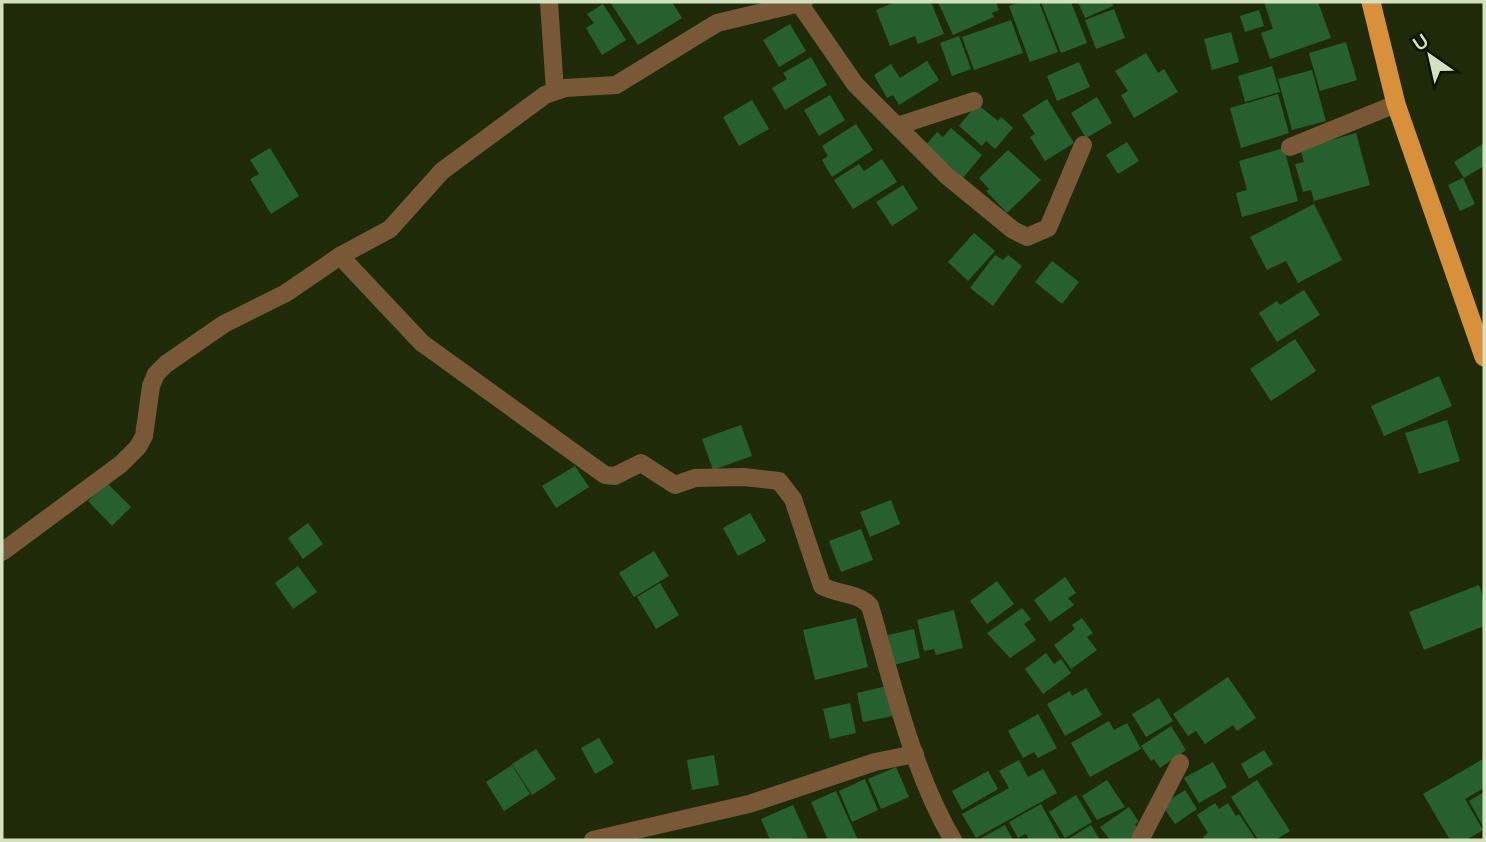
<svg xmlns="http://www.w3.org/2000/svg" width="1486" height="842" font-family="Mulish,sans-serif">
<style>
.building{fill:#276030}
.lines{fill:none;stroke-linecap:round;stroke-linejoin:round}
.minor{stroke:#785836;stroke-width:18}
.trunk{stroke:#d9903a;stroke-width:19}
</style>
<rect width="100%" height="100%" fill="#1f2b08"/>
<g class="building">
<polygon points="610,2 672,2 682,18 638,45"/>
<polygon points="895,2 931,2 944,34 918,44 915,36 890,46 876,10"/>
<polygon points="938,2 996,2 999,10 992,13 994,17 953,35"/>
<polygon points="1021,2 1039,2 1058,52 1030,62 1009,6"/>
<polygon points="1041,2 1071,2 1087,43 1061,53"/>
<polygon points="1078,2 1112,2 1113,6 1085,18"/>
<polygon points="1264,2 1318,2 1331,38 1270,59 1261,33 1273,29"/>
<polygon points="603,4 626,40 602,55 586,28 594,23 587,14"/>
<polygon points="1114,9 1125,38 1096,49 1085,20"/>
<polygon points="1259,10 1264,26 1245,32 1240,16"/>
<polygon points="1011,20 1023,53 974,70 962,37"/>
<polygon points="790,24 806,51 779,67 763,40"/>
<polygon points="1231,32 1239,62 1212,70 1204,39"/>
<polygon points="959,36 971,69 952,76 940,43"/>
<polygon points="1346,42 1357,80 1320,91 1309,53"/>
<polygon points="1146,53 1158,73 1164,69 1178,92 1134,118 1121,95 1128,91 1115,71"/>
<polygon points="811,57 827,85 785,110 772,88 787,79 783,73"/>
<polygon points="927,61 939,80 899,105 893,95 887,98 874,75 891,64 900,78"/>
<polygon points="1079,62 1090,87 1057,101 1047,76"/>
<polygon points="1272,66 1280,92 1245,102 1238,76"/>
<polygon points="1312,70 1326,121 1292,130 1278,79"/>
<polygon points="1278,94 1289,133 1241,148 1230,108"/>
<polygon points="830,95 845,120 819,136 804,110"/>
<polygon points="1097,97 1112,123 1086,138 1071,113"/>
<polygon points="1047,99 1074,143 1045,161 1030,137 1035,134 1022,115"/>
<polygon points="752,100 769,129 739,146 723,117"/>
<polygon points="977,104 998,121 1001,117 1013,128 995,149 986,141 982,146 959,126"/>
<polygon points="856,124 873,150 832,177 822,160 828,156 822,146"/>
<polygon points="951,128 982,155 963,178 926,145 937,132 943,137"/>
<polygon points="1356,133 1370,185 1314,201 1311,190 1303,192 1295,164 1304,162 1300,149"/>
<polygon points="1127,142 1139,161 1118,174 1106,155"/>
<polygon points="1484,143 1484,166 1464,178 1454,162"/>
<polygon points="270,148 299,196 271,214 250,179 259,174 250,160"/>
<polygon points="1284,148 1298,201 1242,217 1236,193 1247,190 1239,161"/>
<polygon points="1008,150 1041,180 1007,213 986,191 989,189 979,178"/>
<polygon points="882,159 897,182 853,209 834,180 859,164 864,171"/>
<polygon points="1463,178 1475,204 1460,211 1448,185"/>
<polygon points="903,185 918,209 892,226 876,202"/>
<polygon points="1314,204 1342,260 1298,283 1286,261 1267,270 1250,237"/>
<polygon points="974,233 995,251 968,281 948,262"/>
<polygon points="995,255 1003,260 1008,255 1022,266 993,306 970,288"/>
<polygon points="1052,261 1079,282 1062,304 1035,282"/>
<polygon points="1304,290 1320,315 1277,342 1259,313 1277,301 1280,305"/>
<polygon points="1295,339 1316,371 1271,401 1250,369"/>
<polygon points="1439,376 1452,406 1384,436 1371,406"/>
<polygon points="1447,420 1460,461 1419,474 1405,433"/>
<polygon points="741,425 752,456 713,470 702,439"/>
<polygon points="575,466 589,487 556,508 542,486"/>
<polygon points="107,483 131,507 112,526 88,501"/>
<polygon points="891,500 900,524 870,537 860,512"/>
<polygon points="750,513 766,541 738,556 723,528"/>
<polygon points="308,523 323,544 303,559 288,538"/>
<polygon points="861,529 873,560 841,572 829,541"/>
<polygon points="654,551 669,576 634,597 619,573"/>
<polygon points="298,566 317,592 293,609 275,583"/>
<polygon points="1065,577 1076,593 1068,598 1074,605 1050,622 1034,600"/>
<polygon points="997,581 1014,604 987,624 970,601"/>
<polygon points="660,583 679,615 656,629 637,597"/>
<polygon points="1479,585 1484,599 1484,626 1424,650 1409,612"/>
<polygon points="1022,608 1031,619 1024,624 1036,640 1010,658 987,633"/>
<polygon points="954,610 963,648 936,655 934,649 924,651 917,620"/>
<polygon points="856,618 868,667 815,680 803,630"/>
<polygon points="1082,618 1093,633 1087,637 1097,650 1071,669 1054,645 1075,629 1072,625"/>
<polygon points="914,629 920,658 894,665 888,635"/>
<polygon points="1046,653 1054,664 1061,659 1071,673 1043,694 1025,669"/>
<polygon points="1228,677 1256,718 1237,731 1233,725 1205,744 1196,731 1188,736 1173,714"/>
<polygon points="887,686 893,716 863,722 857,693"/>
<polygon points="1086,688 1102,715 1065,736 1047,704 1070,691 1072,696"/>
<polygon points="1159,698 1173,721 1146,737 1132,714"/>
<polygon points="850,703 856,733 830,739 823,709"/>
<polygon points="1038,714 1057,748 1038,758 1034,752 1023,758 1008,731"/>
<polygon points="1109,721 1114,730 1127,723 1141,749 1090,777 1071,743"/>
<polygon points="1171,726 1186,750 1160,768 1154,759 1151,761 1141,746"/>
<polygon points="599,738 614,763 595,774 581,748"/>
<polygon points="536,749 556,779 532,795 512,764"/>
<polygon points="1264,750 1273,764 1249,779 1241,764"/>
<polygon points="714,755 719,785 692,790 687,760"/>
<polygon points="1483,759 1484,788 1465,799 1483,830 1466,840 1450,840 1423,794"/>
<polygon points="1019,760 1028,777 1043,769 1057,793 976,838 962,814 1009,788 999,771"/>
<polygon points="1213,762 1227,787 1199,803 1184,778"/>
<polygon points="512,765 530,794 504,811 486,782"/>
<polygon points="896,767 909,797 881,809 868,779"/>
<polygon points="988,771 998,789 962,810 952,791"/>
<polygon points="865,779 878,810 852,822 839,791"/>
<polygon points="1107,780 1125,807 1097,820 1082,796"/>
<polygon points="1257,780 1290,831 1275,840 1258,840 1231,797"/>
<polygon points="1185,790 1197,809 1175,824 1162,805"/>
<polygon points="836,791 849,820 858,840 828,840 811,802"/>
<polygon points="1484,792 1484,828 1469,801"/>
<polygon points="1076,795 1092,822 1065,838 1049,812"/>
<polygon points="1215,803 1219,809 1228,803 1236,816 1239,814 1256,840 1205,840 1203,837 1208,833 1197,815"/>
<polygon points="1041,804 1060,839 1029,840 1026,834 1018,838 1009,822"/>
<polygon points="793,805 808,838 770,840 761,819"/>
<polygon points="1129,807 1139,822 1135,824 1142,835 1134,840 1110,840 1100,827"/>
<polygon points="1005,825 1013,840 978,840"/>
<polygon points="1091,825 1100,840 1066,840 1075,835"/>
</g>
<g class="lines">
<g class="minor">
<polyline points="549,2 555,91"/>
<polyline points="799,3 855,84 946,175 1013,230 1027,237 1048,228 1083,145"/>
<polyline points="897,126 974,101"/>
<polyline points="1290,147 1396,104"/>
<path d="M 340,256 L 422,343 L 605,475 L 615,476 L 641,463 L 675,485 L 695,478 L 744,477 L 779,481 L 793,499 L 822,586 C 838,595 858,592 870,606 C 892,681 913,773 953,840"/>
<polyline points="2,552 121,464 138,447 144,436 151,386 156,374 166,364 224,324 286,293 340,256 390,229 442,171 545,95 565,88 616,85 717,23 804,2"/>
<polyline points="593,840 749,804 875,762 915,754"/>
<polyline points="1140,840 1180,763"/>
</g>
<polyline class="trunk" points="1371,2 1396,104 1484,357"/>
</g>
<rect width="1486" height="842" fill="none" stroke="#d2e1bf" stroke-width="7"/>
<g transform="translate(1430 56) rotate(326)" stroke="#0a1300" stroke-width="5" paint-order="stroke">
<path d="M0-5L12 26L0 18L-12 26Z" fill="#d2e1bf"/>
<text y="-10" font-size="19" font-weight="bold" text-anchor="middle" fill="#d2e1bf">U</text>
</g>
</svg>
